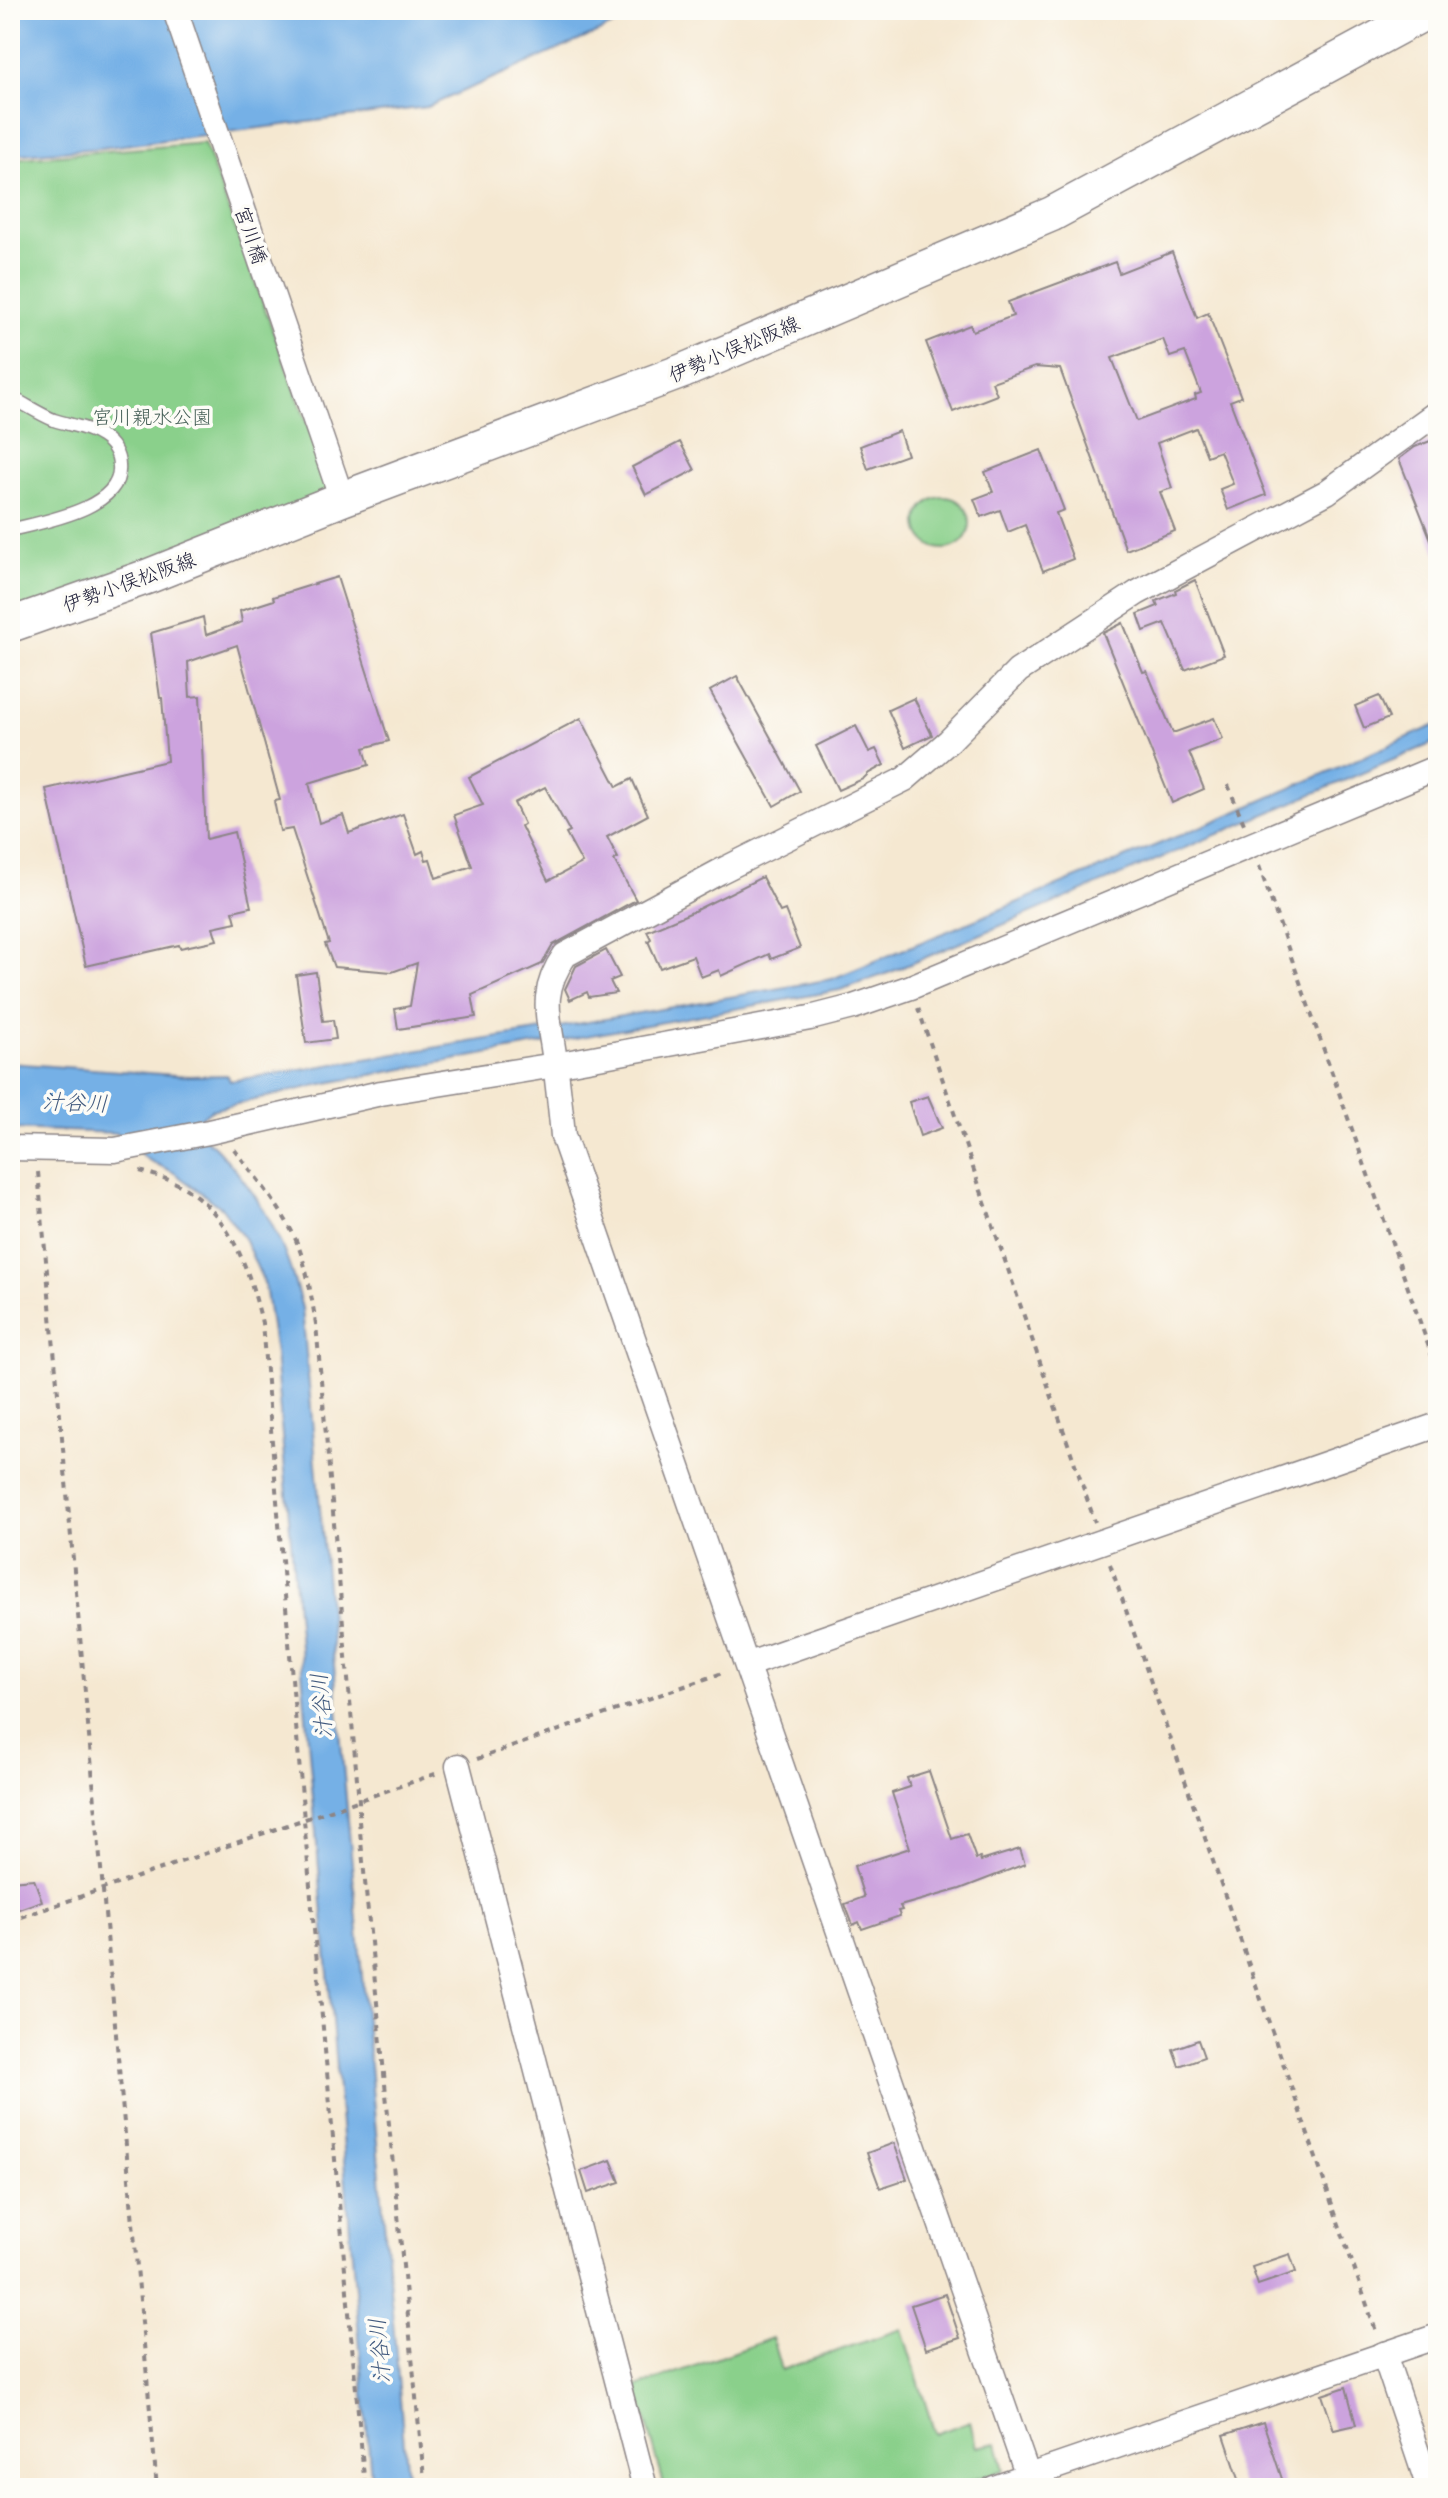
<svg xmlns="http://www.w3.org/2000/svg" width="1448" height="2498" font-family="Pangolin,'Klee One',sans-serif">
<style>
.green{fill:#8ad08b;stroke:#567963;stroke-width:2}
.water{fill:#75b0e6;stroke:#4c6990;stroke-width:2}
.building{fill:#cca3de;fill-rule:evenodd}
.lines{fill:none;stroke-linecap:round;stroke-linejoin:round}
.lane-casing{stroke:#8c8586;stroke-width:15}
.street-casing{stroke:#8c8586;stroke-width:27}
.secondary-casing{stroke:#8c8586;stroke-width:37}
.path{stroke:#8c8586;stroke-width:4;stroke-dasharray:6 6;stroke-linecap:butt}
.lane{stroke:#fff;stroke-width:12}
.street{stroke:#fff;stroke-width:24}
.secondary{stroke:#fff;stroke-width:34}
.labels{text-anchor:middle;stroke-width:7;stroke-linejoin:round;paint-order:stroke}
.street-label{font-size:20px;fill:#22223b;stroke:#fdfcf7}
.park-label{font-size:20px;fill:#465f57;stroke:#fdfcf7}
.water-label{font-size:22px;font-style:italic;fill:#435b7f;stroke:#fdfcf7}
</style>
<rect width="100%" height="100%" fill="#fdfcf7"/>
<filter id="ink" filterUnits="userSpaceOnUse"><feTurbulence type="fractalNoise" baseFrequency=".0125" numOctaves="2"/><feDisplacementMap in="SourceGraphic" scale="16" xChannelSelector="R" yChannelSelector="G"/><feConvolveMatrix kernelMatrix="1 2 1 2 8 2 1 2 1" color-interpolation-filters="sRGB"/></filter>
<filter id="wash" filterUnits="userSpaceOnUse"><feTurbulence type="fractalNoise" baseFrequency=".006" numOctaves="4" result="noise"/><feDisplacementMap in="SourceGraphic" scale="32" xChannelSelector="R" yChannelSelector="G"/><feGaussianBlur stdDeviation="1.8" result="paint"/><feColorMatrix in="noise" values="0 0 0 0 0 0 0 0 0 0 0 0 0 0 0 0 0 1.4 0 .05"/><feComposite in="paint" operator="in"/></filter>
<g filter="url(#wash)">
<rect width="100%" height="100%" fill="#f5e8d1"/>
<g class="green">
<polygon points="204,143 336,502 10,620 10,159"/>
<circle cx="944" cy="523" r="26"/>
<polygon points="902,2329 935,2434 970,2421 976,2447 997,2443 1004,2470 947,2488 665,2488 637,2387 772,2338 781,2370"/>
</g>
<g class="water">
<polygon points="10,10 649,10 427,107 101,148 10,155"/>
<path d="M 1438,724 L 1438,741 L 891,972 L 840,990 L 327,1083 L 211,1110 L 190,1126 C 198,1134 210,1141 218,1150 C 265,1201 285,1242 302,1308 L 408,2488 L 372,2488 L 275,1354 L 265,1285 L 245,1240 L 222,1208 L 173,1172 L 148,1160 L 116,1133 L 10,1129 L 10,1063 L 189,1076 L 227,1075 L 230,1081 L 537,1031 L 832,979 L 1229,815 Z"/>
</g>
<g id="blocks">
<g class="building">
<path d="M 1172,252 L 1197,318 L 1208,313 L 1241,397 L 1230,401 L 1266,495 L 1228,510 L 1220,489 L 1233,484 L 1220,451 L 1207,456 L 1196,428 L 1157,443 L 1172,488 L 1160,492 L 1175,531 L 1126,550 L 1060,369 L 1035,367 L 992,382 L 997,395 L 953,412 L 926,342 L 970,325 L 973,331 L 1013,316 L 1008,302 L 1115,262 L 1119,273 ZM 1163,339 L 1170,357 L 1185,352 L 1201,393 L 1195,395 L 1196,399 L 1137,421 L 1112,358 Z"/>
<polygon points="899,431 907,455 868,469 860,446"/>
<polygon points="1438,438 1438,555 1437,555 1399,459 1415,447"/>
<polygon points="680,442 695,470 646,495 632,467"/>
<polygon points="1041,450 1064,510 1056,513 1073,559 1043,571 1025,525 1008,532 1000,510 981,517 974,499 993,492 985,472"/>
<path d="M 337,577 L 389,741 L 364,748 L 369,765 L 309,783 L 319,823 L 343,815 L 349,833 L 403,814 L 417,854 L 423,851 L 426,860 L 430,859 L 436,878 L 472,866 L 454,815 L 483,805 L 469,777 L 581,718 L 617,787 L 632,779 L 648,815 L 607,837 L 618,858 L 614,860 L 636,900 L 553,945 L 542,964 L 472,995 L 476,1017 L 398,1029 L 395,1009 L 410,1006 L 417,963 L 392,972 L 334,967 L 325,944 L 329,943 L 292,829 L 280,831 L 274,801 L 280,800 L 237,645 L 188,662 L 190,697 L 200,696 L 206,839 L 234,832 L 251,907 L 233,911 L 236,922 L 213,927 L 217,940 L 180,948 L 179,945 L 86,966 L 46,789 L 167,761 L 162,698 L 160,698 L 151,633 L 203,617 L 206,635 L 242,622 L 240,611 L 274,600 L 273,597 ZM 545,787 L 570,832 L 566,834 L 582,863 L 548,881 L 521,826 L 524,824 L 514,803 Z"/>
<polygon points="1195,580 1224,655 1185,670 1165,623 1144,631 1138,614 1158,606 1156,601 1176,593 1175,590"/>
<polygon points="1123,623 1143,672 1147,671 1173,733 1214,718 1223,739 1189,752 1204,789 1172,803 1103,633"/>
<polygon points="737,676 800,791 774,806 710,691"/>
<polygon points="1379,696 1389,718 1364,728 1355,706"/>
<polygon points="914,698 932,735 905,748 888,710"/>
<polygon points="856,726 869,752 876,749 884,765 869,773 863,779 838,790 816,746"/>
<polygon points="762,877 780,912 785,910 800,948 771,959 769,954 721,976 719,970 701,977 693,956 660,968 648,941 651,939 647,931 690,913"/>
<polygon points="606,950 620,977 610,981 616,993 589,997 587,992 570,1000 565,989 576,966"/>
<polygon points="316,972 323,1021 333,1020 336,1039 306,1043 296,975"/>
<polygon points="928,1096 942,1128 920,1136 909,1102"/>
<polygon points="929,1771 952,1839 967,1834 976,1859 980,1858 981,1861 1020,1849 1025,1864 960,1889 900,1906 902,1910 898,1911 900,1916 862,1929 859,1922 853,1925 845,1904 864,1897 854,1866 910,1848 892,1793 910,1787 907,1778"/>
<polygon points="34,1879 42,1901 10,1912 10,1881"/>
<polygon points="1198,2040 1204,2057 1179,2066 1173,2049"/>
<polygon points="894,2143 907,2179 880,2188 867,2153"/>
<polygon points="611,2160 620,2182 588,2193 581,2171"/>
<polygon points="1290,2254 1296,2272 1258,2285 1252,2267"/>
<polygon points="945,2294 960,2338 926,2349 911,2305"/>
<polygon points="1346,2387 1356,2425 1334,2430 1322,2395"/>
<polygon points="1263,2422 1285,2488 1242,2488 1224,2435"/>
</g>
</g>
</g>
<g filter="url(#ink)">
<use href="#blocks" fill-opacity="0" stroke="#8c8586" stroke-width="2"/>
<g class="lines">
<g class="lane-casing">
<path id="lane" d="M 10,397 C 25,404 39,414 54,420 C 69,425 88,427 101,436 C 112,443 119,454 119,466 C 123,509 41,522 10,530"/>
</g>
<g class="street-casing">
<g id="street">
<polyline points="175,10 342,499"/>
<polyline points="10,1148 115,1150 209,1132 381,1093 555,1065 810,1018 853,1007 911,987 1438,767"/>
<polyline points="749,1664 1438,1425"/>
<polyline points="458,1766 645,2488"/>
<polyline points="1384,2354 1429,2488"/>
<polyline points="994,2488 1438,2336"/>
<path d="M 1032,2488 L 563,1136 C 561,1112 558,1087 555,1062 C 550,1019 537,995 565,955 L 719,872 L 905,779 L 949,741 L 1018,671 L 1137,593 L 1327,492 L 1438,412"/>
</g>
</g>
<g class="secondary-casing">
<polyline id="secondary" points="10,625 149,576 342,499 683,371 1052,214 1430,10"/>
</g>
<g class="path">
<polyline points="1228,785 1244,824"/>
<polyline points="1259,866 1438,1373"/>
<polyline points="918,1008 1095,1522"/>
<path d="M 234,1149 C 256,1178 280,1205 295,1238 C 307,1265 311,1295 316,1324 L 359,1801 L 359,1821 L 425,2488"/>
<path d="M 140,1171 C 158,1176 177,1181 192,1193 C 234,1223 251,1276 262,1323 L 304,1820 L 365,2488"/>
<polyline points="38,1172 157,2488"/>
<polyline points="1110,1564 1377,2334"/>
<polyline points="477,1759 725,1672"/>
<polyline points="10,1921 438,1773"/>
</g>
<use href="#lane" class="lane"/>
<use href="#street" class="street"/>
<use href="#secondary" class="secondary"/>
</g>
</g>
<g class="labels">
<g class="street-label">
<text transform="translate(251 235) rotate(71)" y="7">宮川橋</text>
<text transform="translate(734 349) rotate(-23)" y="7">伊勢小俣松阪線</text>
<text transform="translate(129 582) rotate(-20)" y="7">伊勢小俣松阪線</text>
</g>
<g class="park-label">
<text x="152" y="424">宮川親水公園</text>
</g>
<g class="water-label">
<text transform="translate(75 1102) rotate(2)" y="8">汁谷川</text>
<text transform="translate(321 1706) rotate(-95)" y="8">汁谷川</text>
<text transform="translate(379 2351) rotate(-95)" y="8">汁谷川</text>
</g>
</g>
<rect width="1448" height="2498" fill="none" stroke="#fdfcf7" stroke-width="40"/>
</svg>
